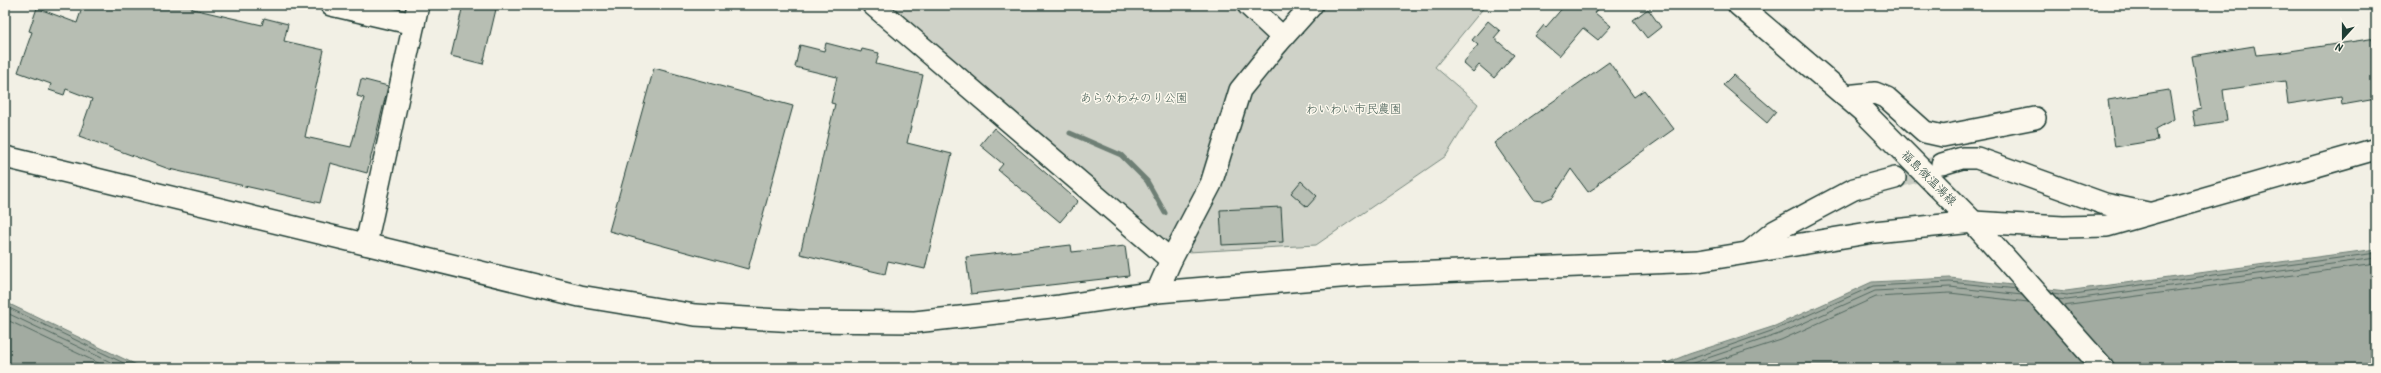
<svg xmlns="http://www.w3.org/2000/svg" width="2381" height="373" font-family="Kalam,'Klee One',sans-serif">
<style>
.green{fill:#cfd2c8;stroke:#77887e}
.water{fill:#a2aba1;stroke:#6e7f75}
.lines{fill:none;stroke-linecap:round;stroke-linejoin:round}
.shore{stroke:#536960;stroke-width:1}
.stream{stroke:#6e7f75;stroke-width:5}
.building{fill:#b7beb3;stroke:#1f3d34}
.minor-tunnel{stroke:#c8ccc2;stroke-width:21;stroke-dasharray:21 10;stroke-linecap:butt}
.minor-casing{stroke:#1f3d34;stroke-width:24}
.secondary-casing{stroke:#1f3d34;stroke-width:25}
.minor{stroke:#fbf7ec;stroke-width:21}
.secondary{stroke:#fbf7ec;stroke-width:22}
.labels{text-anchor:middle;stroke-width:3;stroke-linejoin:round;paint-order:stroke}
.park-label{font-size:12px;fill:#425b52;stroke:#fbf7ec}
.street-label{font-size:12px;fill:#1f3d34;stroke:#fbf7ec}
</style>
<rect width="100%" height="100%" fill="#f2f0e5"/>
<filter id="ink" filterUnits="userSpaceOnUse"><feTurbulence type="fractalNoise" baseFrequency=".025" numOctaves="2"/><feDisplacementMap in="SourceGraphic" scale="8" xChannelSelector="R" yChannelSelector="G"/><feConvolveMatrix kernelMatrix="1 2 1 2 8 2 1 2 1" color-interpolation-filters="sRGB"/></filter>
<g filter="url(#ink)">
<g class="green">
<polygon points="881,5 1239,5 1274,36 1208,179 1171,252"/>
<polygon points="1324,5 1486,5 1435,67 1478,104 1446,156 1316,245 1188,252 1186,245 1245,94"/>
</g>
<g class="water">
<polygon points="2376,249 2376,368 1654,368 1689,354 1775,326 1872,282 1950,278 2066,291"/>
<polygon points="5,302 143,368 5,368"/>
</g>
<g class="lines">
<g class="shore">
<polyline points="2052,293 2067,295 2376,253"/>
<polyline points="2057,299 2067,300 2376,258"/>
<polyline points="5,306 134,368"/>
<polyline points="2063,306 2376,264"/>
<polyline points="5,312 123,368"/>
<polyline points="5,319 109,368"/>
<polyline points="1665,368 1777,329 1873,286 1950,282 2017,289"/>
<polyline points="1678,368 1779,334 1875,291 1950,287 2022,295"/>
<polyline points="1694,368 1781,340 1876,297 1950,293 2028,302"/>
</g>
<polyline class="stream" points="1070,133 1121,155 1147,181 1165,213"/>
</g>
<g class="building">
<polygon points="83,5 188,5 193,9 262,25 264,18 288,24 284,41 324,50 305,137 351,147 364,98 357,96 361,79 388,86 367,173 330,163 320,203 169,169 79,136 92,99 66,89 64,95 49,90 51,84 18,72 32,32 29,31 37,8 77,23"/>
<polygon points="463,5 497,5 483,64 451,56"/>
<polygon points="1565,5 1602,5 1595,13 1611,26 1598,40 1583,28 1559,56 1535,36 1544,25 1546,27"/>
<polygon points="1648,9 1661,27 1647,38 1633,20"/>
<polygon points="1488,21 1500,31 1494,38 1514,55 1494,78 1479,65 1473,72 1463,63 1478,45 1472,40"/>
<polygon points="2376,38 2376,99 2342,105 2341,96 2288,104 2285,81 2223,90 2227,121 2195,126 2192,111 2201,109 2192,56 2254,46 2256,55 2277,53"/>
<polygon points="826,43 861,52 862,49 879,53 876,64 923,75 907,143 952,154 925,269 888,261 885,274 800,254 835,104 831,103 837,77 795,67 800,45 824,51"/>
<polygon points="1609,62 1634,97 1644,90 1674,129 1598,183 1599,185 1588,192 1571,169 1553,197 1543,201 1534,200 1494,143"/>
<polygon points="654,68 793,106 748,269 609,231"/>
<polygon points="1733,75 1776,112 1767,123 1723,85"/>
<polygon points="2169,90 2174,119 2156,129 2158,140 2115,147 2108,100"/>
<polygon points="994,128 1078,201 1060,222 998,170 1003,164 980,145"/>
<polygon points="1301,181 1317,196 1307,207 1291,193"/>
<polygon points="1281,207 1283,242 1222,245 1220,210"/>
<polygon points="1071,245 1072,252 1125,246 1129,276 971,294 966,257"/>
</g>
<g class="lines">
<polyline class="minor-tunnel" points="1895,178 1938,166"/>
<g class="minor-casing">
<g id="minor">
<polyline points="331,5 414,24"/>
<polyline points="873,5 1171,260 1157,292"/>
<polyline points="1278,43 1312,5"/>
<polyline points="1845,96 1875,93 1887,98 1925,132 1943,136 2035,118"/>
<polyline points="5,157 580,296 695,315 797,321 915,322 1060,306 1157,292 1364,275 1698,261 1874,232 1973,222 2063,227 2107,226 2376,149"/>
<polyline points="1942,164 1962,158 1977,158 2105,204 2148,213"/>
<polyline points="366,244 418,5"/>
<polyline points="1749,252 1775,231 1854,189 1895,178"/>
<polyline points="1171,260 1211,184 1240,90 1278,43 1280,35 1248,5"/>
</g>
</g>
<g class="secondary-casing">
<polyline id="secondary" points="1739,5 1863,111 1973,222 2103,368"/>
</g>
<use href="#minor" class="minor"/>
<use href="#secondary" class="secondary"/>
</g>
</g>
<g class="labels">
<g class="park-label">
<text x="1134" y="102">あらかわみのり公園</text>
<text x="1354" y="113">わいわい市民農園</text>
</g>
<g class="street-label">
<text transform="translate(1929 178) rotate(45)" y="4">福島微温湯線</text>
</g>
</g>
<rect width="2381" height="373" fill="none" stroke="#fbf7ec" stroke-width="20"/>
<rect x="10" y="10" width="2361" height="353" fill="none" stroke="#1f3d34" stroke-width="1.5" filter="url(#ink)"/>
<g transform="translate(2343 38) rotate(201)" stroke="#fbf7ec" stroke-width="3" paint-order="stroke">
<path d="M0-3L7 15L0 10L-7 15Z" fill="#1f3d34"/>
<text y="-6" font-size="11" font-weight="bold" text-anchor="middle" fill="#1f3d34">N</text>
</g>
</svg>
